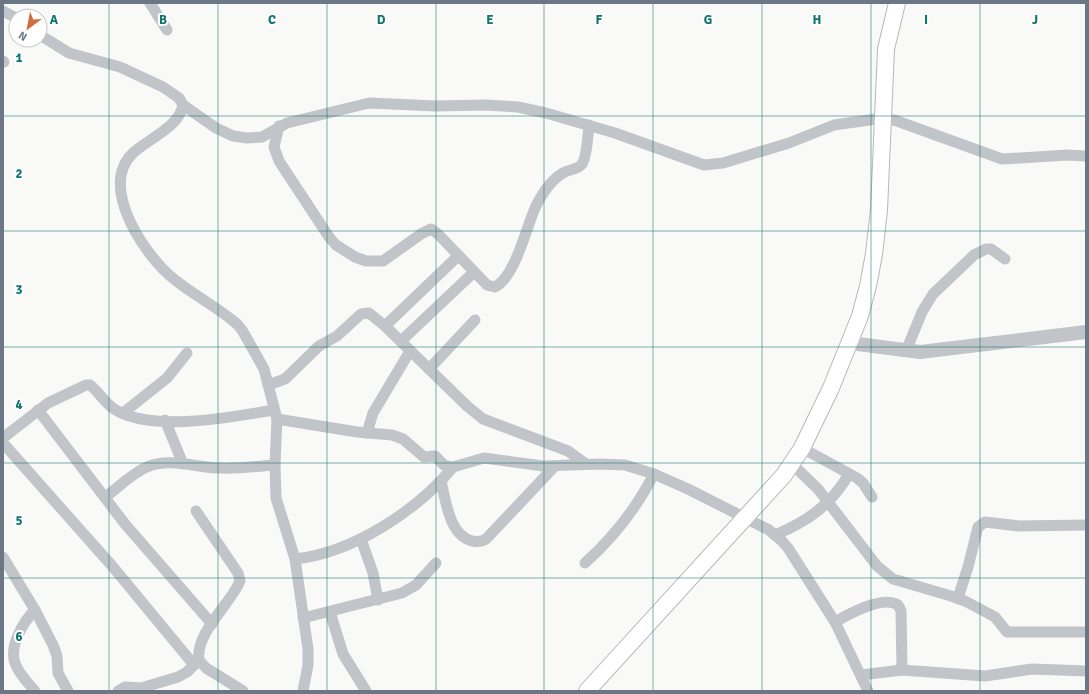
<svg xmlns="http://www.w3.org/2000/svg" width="1089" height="694" font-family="Signika,sans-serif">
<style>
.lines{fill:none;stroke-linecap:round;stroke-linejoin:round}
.secondary-casing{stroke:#b4b8bd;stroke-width:18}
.minor{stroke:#c1c4c8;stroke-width:11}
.tertiary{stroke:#c1c4c8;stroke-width:14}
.secondary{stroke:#fff;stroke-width:16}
.grid{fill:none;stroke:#0f766e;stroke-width:1;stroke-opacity:0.55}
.grid-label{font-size:13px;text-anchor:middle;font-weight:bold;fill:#0f766e;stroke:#fff;stroke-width:4;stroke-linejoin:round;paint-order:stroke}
</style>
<rect width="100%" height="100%" fill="#f9f9f7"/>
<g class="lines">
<g class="secondary-casing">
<polyline id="secondary" points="587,691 784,475 802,448 831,388 860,316 868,286 874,254 879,210 886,49 897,3"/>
</g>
<g class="minor">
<polyline points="150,3 167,30"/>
<polyline points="3,11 16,18"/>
<path d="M 40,35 L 69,53 L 120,67 L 163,87 L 179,98 L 183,105 C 179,128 147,139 132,154 C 100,187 142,250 168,274 C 189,293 215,305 237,324 L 242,330 L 264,369 L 277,419 L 275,465 L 276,498 L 295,559 L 308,649 L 308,665 L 303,691"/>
<polyline points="3,61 4,62"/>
<polyline points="183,105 216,128 233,136 247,138 262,137 287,123 369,103 436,106 486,105 518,107 546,113 615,133 704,165 723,163 789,143 834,125 883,118 897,121 1002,159 1067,155 1086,156"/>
<path d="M 279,126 L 274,147 L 279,161 L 329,237 L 336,245 L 355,257 L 366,261 L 383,261 L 421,234 L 431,229 L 438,234 L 487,285 L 495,287 C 516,276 526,227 536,206 C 542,194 551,180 563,173 C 569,169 578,170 582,164 C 587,157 588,134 589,125"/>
<polyline points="385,326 458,256"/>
<polyline points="401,341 474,272"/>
<polyline points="906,351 922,312 933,294 974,255 986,249 991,249 1005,259"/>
<polyline points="429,369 475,320"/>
<polyline points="268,385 285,379 319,346 337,336 361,314 369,313 385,326 467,406 483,419 568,451 586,464"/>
<polyline points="38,410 125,524 212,624"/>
<polyline points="123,413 167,378 187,353"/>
<polyline points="277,419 357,432 392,435 403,439 424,457 435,456 444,465 453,467 484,458 543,466 600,464 625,465 654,474 688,489 769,530 782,541 788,548 835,622 868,691"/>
<polyline points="165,420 183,464"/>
<polyline points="367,433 373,413 410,351"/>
<path d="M 3,438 L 48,403 L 86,385 L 90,385 C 99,392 104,402 114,409 C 153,433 231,417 274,410"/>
<polyline points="3,443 113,567 194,665"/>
<polyline points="802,448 857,478 863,483 872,497"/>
<polyline points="792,464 818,489 877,566 893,579 951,596 965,601 995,617 1007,632 1086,632"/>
<path d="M 441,481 C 446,501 449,535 472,541 C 478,542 483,542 487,538 L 555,466"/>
<path d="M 105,497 C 118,488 132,473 147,467 C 170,457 197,468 220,468 C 238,469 257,466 275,465"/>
<path d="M 196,511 L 238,573 L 240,581 C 230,605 195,633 199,660 L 206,668 L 243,691"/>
<path d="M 775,535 C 808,521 831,505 849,474"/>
<polyline points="361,539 373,573 378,600"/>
<polyline points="3,557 35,610 53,645 57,656 58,673 68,691"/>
<path d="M 295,559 C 352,553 417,511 453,467"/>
<path d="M 585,563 C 614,537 636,509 654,474"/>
<polyline points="958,598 968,567 978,527 985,522 1019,526 1086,525"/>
<path d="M 35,610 C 23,622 9,646 15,663 C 18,673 28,683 35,691"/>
<polyline points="330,612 343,654 366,691"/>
<polyline points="303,618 402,593 416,585 436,563"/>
<path d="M 835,622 C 849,614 883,595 898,605 L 901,611 L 902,670"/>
<polyline points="861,675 902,670 985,676 1032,669 1086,671"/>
<polyline points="118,691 125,687 141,688 178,677 187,672 198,661"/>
</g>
<polyline class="tertiary" points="850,343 920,352 1086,332"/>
<use href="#secondary" class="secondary"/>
</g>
<path class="grid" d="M 109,3 L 109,691M 218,3 L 218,691M 327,3 L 327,691M 436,3 L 436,691M 544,3 L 544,691M 653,3 L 653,691M 762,3 L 762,691M 871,3 L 871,691M 980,3 L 980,691M 3,116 L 1086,116M 3,231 L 1086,231M 3,347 L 1086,347M 3,463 L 1086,463M 3,578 L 1086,578"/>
<g class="grid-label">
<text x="54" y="24">A</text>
<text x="163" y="24">B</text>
<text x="272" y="24">C</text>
<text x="381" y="24">D</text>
<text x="490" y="24">E</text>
<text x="599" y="24">F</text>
<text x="708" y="24">G</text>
<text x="817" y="24">H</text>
<text x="926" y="24">I</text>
<text x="1035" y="24">J</text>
<text x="19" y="62">1</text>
<text x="19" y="178">2</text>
<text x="19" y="294">3</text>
<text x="19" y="409">4</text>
<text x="19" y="525">5</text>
<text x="19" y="641">6</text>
</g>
<rect width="1089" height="694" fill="none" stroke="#6c7785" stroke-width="8"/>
<g transform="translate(28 28) rotate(212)"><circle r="19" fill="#ffffff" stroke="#c4c9ce"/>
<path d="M0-3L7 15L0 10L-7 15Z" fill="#d06e40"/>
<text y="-6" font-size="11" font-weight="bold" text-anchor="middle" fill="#6c7785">N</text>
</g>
</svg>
